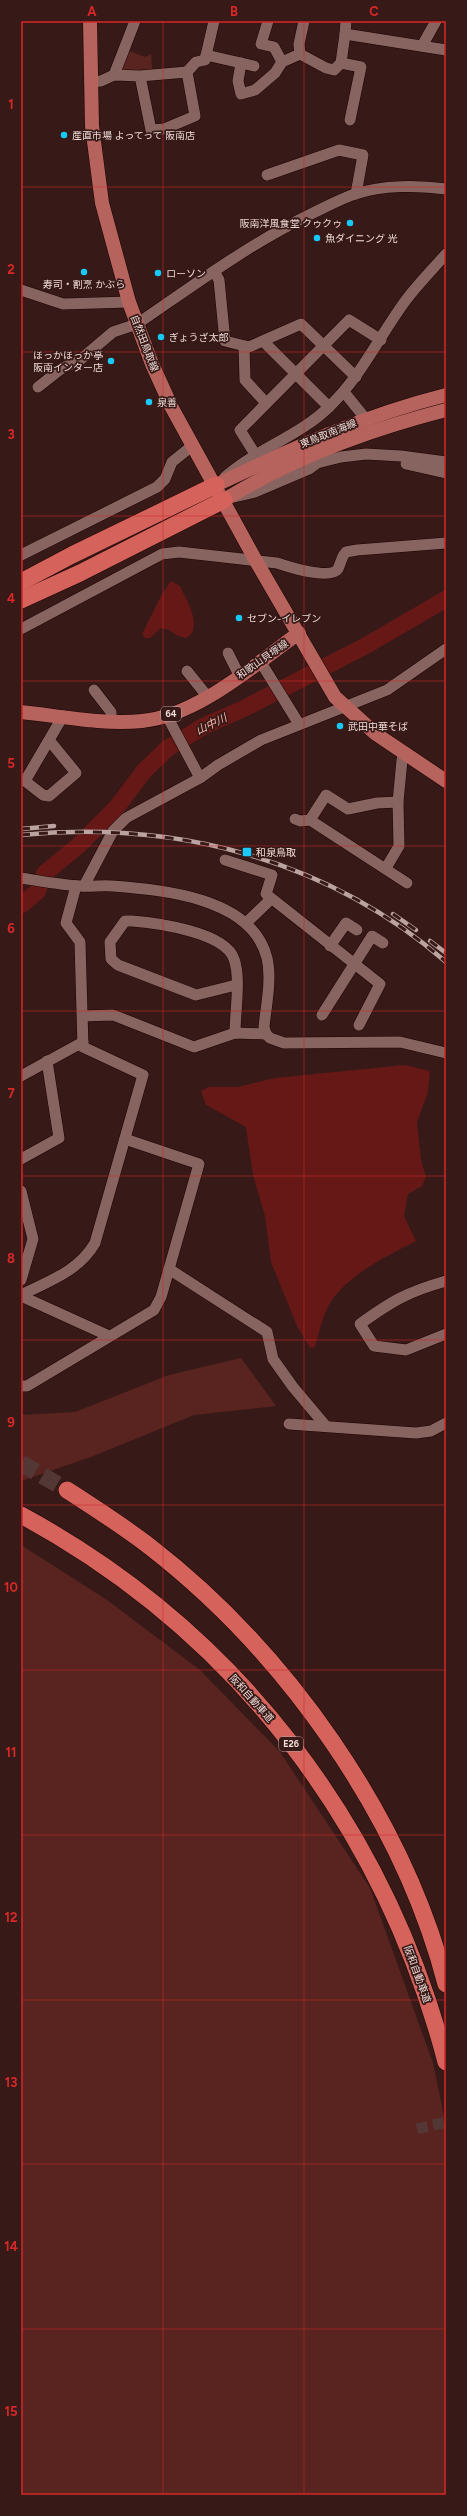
<svg xmlns="http://www.w3.org/2000/svg" width="467" height="2516" font-family="Figtree,'Noto Sans JP',sans-serif">
<style>
.green{fill:#592320}
.water{fill:#651816}
.lines{fill:none;stroke-linecap:round;stroke-linejoin:round}
.river{stroke:#651816;stroke-width:17}
.minor-tunnel{stroke:#533734;stroke-width:11;stroke-dasharray:11 5.5;stroke-linecap:butt}
.highway-tunnel{stroke:#533734;stroke-width:17;stroke-dasharray:17 8;stroke-linecap:butt}
.minor-casing{stroke:#1d0403;stroke-width:12}
.major-casing{stroke:#1d0403;stroke-width:15}
.highway-casing{stroke:#1d0403;stroke-width:18}
.minor{stroke:#886460;stroke-width:11}
.major{stroke:#b6635d;stroke-width:14}
.highway{stroke:#d5635b;stroke-width:17}
.rail-casing{stroke:#baa3a0;stroke-width:4.5}
.rail{stroke:#371a17;stroke-width:3;stroke-dasharray:9;stroke-linecap:butt}
.grid{fill:none;stroke:#d62828;stroke-width:1;stroke-opacity:0.55}
.poi-dot{fill:#18cafc;stroke:#371a17;stroke-width:1.5}
.labels{text-anchor:middle;stroke-width:3.5;stroke-linejoin:round;paint-order:stroke}
.shield{fill:#371a17;stroke:#b8a19e;stroke-width:1}
.shield-label{font-size:9px;font-weight:bold;fill:#efdbd8}
.poi-label{font-size:10px;fill:#efdbd8;stroke:#371a17;text-anchor:start}
.street-label{font-size:10px;fill:#efdbd8;stroke:#371a17}
.water-label{font-size:11px;font-style:italic;fill:#fab3ab;stroke:#371a17}
.neatline{fill:none;stroke:#d62828;stroke-width:1.5}
.grid-label{font-size:13px;text-anchor:middle;font-weight:bold;fill:#d62828}
</style>
<rect width="100%" height="100%" fill="#371a17"/>
<g class="green">
<polygon points="127,50 145,57 151,54 152,69 122,71 120,68"/>
<polygon points="241,1358 276,1406 194,1415 91,1457 21,1481 21,1415 75,1412 169,1375"/>
<polygon points="21,1545 107,1600 200,1670 280,1752 370,1888 433,2063 446,2126 446,2495 21,2495"/>
</g>
<g class="water">
<path d="M 171,581 L 180,586 C 185,598 205,628 186,638 C 176,637 171,629 161,628 L 150,638 L 145,638 L 142,634 L 162,594 Z"/>
<path d="M 405,1065 L 430,1071 L 428,1092 L 417,1122 L 421,1160 L 426,1177 L 422,1186 L 408,1194 L 404,1216 L 416,1241 C 389,1255 355,1271 335,1296 C 323,1310 320,1331 315,1347 L 310,1348 L 297,1326 L 271,1262 L 265,1216 L 253,1175 L 246,1127 L 206,1105 L 201,1091 L 209,1087 L 238,1087 L 275,1078 Z"/>
</g>
<g class="lines">
<polyline class="river" points="21,905 37,892 45,873 78,846 117,807 144,771 168,748 204,726 243,709 367,645 446,599"/>
<polyline class="minor-tunnel" points="417,2129 446,2122"/>
<polyline class="highway-tunnel" points="21,1463 67,1490"/>
<g class="minor-casing">
<g id="minor">
<polyline points="268,21 261,44 274,47 282,62"/>
<polyline points="346,21 345,34 446,50"/>
<polyline points="422,46 436,21"/>
<polyline points="300,54 299,44 304,21"/>
<polyline points="206,55 254,66"/>
<polyline points="241,63 238,81 241,94 255,90 275,73 282,62 300,54 326,68 334,70 341,63 345,34"/>
<polyline points="341,63 361,67 350,120"/>
<polyline points="187,72 196,62 205,60 214,21"/>
<polyline points="114,75 135,21"/>
<polyline points="90,82 101,81 114,75 140,76 187,72 195,116 164,129 151,130 140,76"/>
<polyline points="267,175 339,150 363,155 356,194"/>
<polyline points="214,271 219,280 225,341 249,347 301,324 356,377"/>
<polyline points="21,290 63,304 129,302"/>
<polyline points="263,341 329,407"/>
<polyline points="244,346 245,380 266,403"/>
<path d="M 38,387 L 61,369 L 80,360 L 113,332 L 137,324 C 194,285 249,244 311,214 C 326,207 340,199 355,194 C 383,185 418,185 446,189"/>
<polyline points="344,392 365,418"/>
<polyline points="255,454 240,430 349,320 381,340"/>
<polyline points="406,464 446,473"/>
<path d="M 225,477 C 258,448 300,436 330,406 C 362,375 380,335 406,300 C 418,284 433,269 446,254"/>
<polyline points="234,497 255,492 309,469 317,463 341,457 366,454 401,456 446,462"/>
<polyline points="21,555 157,487 165,479 172,462 192,446"/>
<path d="M 21,629 L 162,554 L 179,552 L 277,563 C 289,567 330,580 338,569 L 343,556 L 346,552 L 357,550 L 446,543"/>
<polyline points="228,653 239,675"/>
<polyline points="260,661 299,724"/>
<polyline points="187,671 207,696"/>
<polyline points="94,690 111,712 111,722"/>
<polyline points="167,716 200,778"/>
<polyline points="49,740 76,773 49,796 43,795 25,781 63,716"/>
<polyline points="398,802 377,803 348,809 326,795 310,820 407,883"/>
<polyline points="295,819 300,821 310,820"/>
<polyline points="225,860 272,875 266,894 380,984 359,1025"/>
<polyline points="386,868 399,846 398,802 402,760 405,754"/>
<path d="M 21,878 C 41,881 61,885 81,886 C 91,887 102,885 112,886 C 162,890 252,897 267,958 C 272,979 266,1006 264,1027 L 266,1034 L 270,1038 L 284,1043 L 400,1042 L 446,1053"/>
<polyline points="84,886 113,831 126,818 200,778 218,765 261,740 387,690 446,649"/>
<polyline points="246,923 271,899"/>
<polyline points="330,946 346,923 357,930"/>
<polyline points="322,1015 372,936 383,943"/>
<polyline points="83,1016 113,1015 194,1047 235,1033 266,1034"/>
<path d="M 235,1033 C 235,1013 241,978 234,959 C 225,932 157,923 132,921 L 125,921 L 110,942 L 111,959 L 118,965 L 196,995 L 236,985"/>
<polyline points="21,1076 83,1042"/>
<polyline points="21,1159 59,1138 47,1061"/>
<polyline points="21,1191 33,1239 21,1280"/>
<polyline points="169,1269 267,1332 273,1359 293,1387 325,1425"/>
<path d="M 446,1281 C 407,1292 392,1301 360,1324 L 374,1346 L 406,1350 L 446,1334"/>
<path d="M 21,1295 C 49,1281 79,1271 95,1243 L 143,1075 L 83,1047 L 80,942 L 66,923 L 76,886"/>
<polyline points="21,1296 109,1336"/>
<polyline points="21,1386 27,1386 154,1310 161,1297 199,1164 125,1139"/>
<polyline points="289,1424 416,1433 431,1431 446,1423"/>
</g>
</g>
<g class="major-casing">
<g id="major">
<polyline points="90,21 92,126 102,203 129,302 152,364 172,408 256,561 335,697 376,734 446,781"/>
<path d="M 216,485 C 294,448 362,416 446,395"/>
<path d="M 224,500 C 292,458 368,430 446,410"/>
<path d="M 21,712 C 60,716 102,725 142,721 C 197,716 254,665 299,633"/>
</g>
</g>
<g class="highway-casing">
<g id="highway">
<polyline points="21,582 72,555 216,485"/>
<polyline points="21,600 80,573 224,500"/>
<path d="M 67,1490 C 95,1508 123,1526 149,1546 C 286,1652 402,1816 446,1984"/>
<path d="M 21,1515 C 237,1632 384,1826 446,2062"/>
</g>
</g>
<use href="#minor" class="minor"/>
<use href="#major" class="major"/>
<use href="#highway" class="highway"/>
<g class="rail-casing">
<g id="rail">
<polyline points="21,829 54,826"/>
<path d="M 21,835 C 175,820 327,859 446,962"/>
<polyline points="393,914 416,930"/>
<polyline points="430,941 446,953"/>
</g>
</g>
<use href="#rail" class="rail"/>
</g>
<path class="grid" d="M 163,21 L 163,2495M 304,21 L 304,2495M 21,187 L 446,187M 21,352 L 446,352M 21,516 L 446,516M 21,681 L 446,681M 21,846 L 446,846M 21,1011 L 446,1011M 21,1176 L 446,1176M 21,1340 L 446,1340M 21,1505 L 446,1505M 21,1670 L 446,1670M 21,1835 L 446,1835M 21,2000 L 446,2000M 21,2164 L 446,2164M 21,2329 L 446,2329"/>
<g class="poi-dot">
<circle cx="64" cy="135" r="4"/>
<circle cx="350" cy="223" r="4"/>
<circle cx="317" cy="238" r="4"/>
<circle cx="84" cy="272" r="4"/>
<circle cx="158" cy="273" r="4"/>
<circle cx="161" cy="337" r="4"/>
<circle cx="111" cy="361" r="4"/>
<circle cx="149" cy="402" r="4"/>
<circle cx="239" cy="618" r="4"/>
<circle cx="340" cy="726" r="4"/>
<rect x="242" y="847" width="10" height="10" rx="2"/>
</g>
<g class="labels">
<g class="shield">
<rect x="161" y="707" width="20" height="14" rx="3"/>
<rect x="279" y="1737" width="24" height="14" rx="3"/>
</g>
<g class="shield-label">
<text x="171" y="717">64</text>
<text x="291" y="1747">E26</text>
</g>
<g class="poi-label">
<text x="72" y="139">産直市場 よってって 阪南店</text>
<text x="342" y="227" text-anchor="end">阪南洋風食堂 クゥクゥ</text>
<text x="325" y="242">魚ダイニング 光</text>
<text x="166" y="277">ローソン</text>
<text x="84" y="288" text-anchor="middle">寿司・割烹 かぶら</text>
<text x="169" y="341">ぎょうざ太郎</text>
<text x="103" y="359" text-anchor="end">ほっかほっか亭<tspan x="103" dy="12">阪南インター店</tspan></text>
<text x="157" y="406">泉善</text>
<text x="247" y="622">セブン-イレブン</text>
<text x="348" y="730">武田中華そば</text>
<text x="256" y="856">和泉鳥取</text>
</g>
<g class="street-label">
<text transform="translate(145 343) rotate(69)" y="4">自然田鳥取線</text>
<text transform="translate(328 433) rotate(-22)" y="4">東鳥取南海線</text>
<text transform="translate(262 659) rotate(-35)" y="4">和歌山貝塚線</text>
<text transform="translate(252 1698) rotate(48)" y="4">阪和自動車道</text>
<text transform="translate(418 1974) rotate(70)" y="4">阪和自動車道</text>
</g>
<g class="water-label">
<text transform="translate(211 724) rotate(-26)" y="4">山中川</text>
</g>
</g>
<rect width="467" height="2516" fill="none" stroke="#371a17" stroke-width="44"/>
<rect x="22" y="22" width="423" height="2472" class="neatline"/>
<g class="grid-label">
<text x="92" y="16">A</text>
<text x="234" y="16">B</text>
<text x="374" y="16">C</text>
<text x="11" y="109">1</text>
<text x="11" y="274">2</text>
<text x="11" y="439">3</text>
<text x="11" y="603">4</text>
<text x="11" y="768">5</text>
<text x="11" y="933">6</text>
<text x="11" y="1098">7</text>
<text x="11" y="1263">8</text>
<text x="11" y="1427">9</text>
<text x="11" y="1592">10</text>
<text x="11" y="1757">11</text>
<text x="11" y="1922">12</text>
<text x="11" y="2087">13</text>
<text x="11" y="2251">14</text>
<text x="11" y="2416">15</text>
</g>
</svg>
